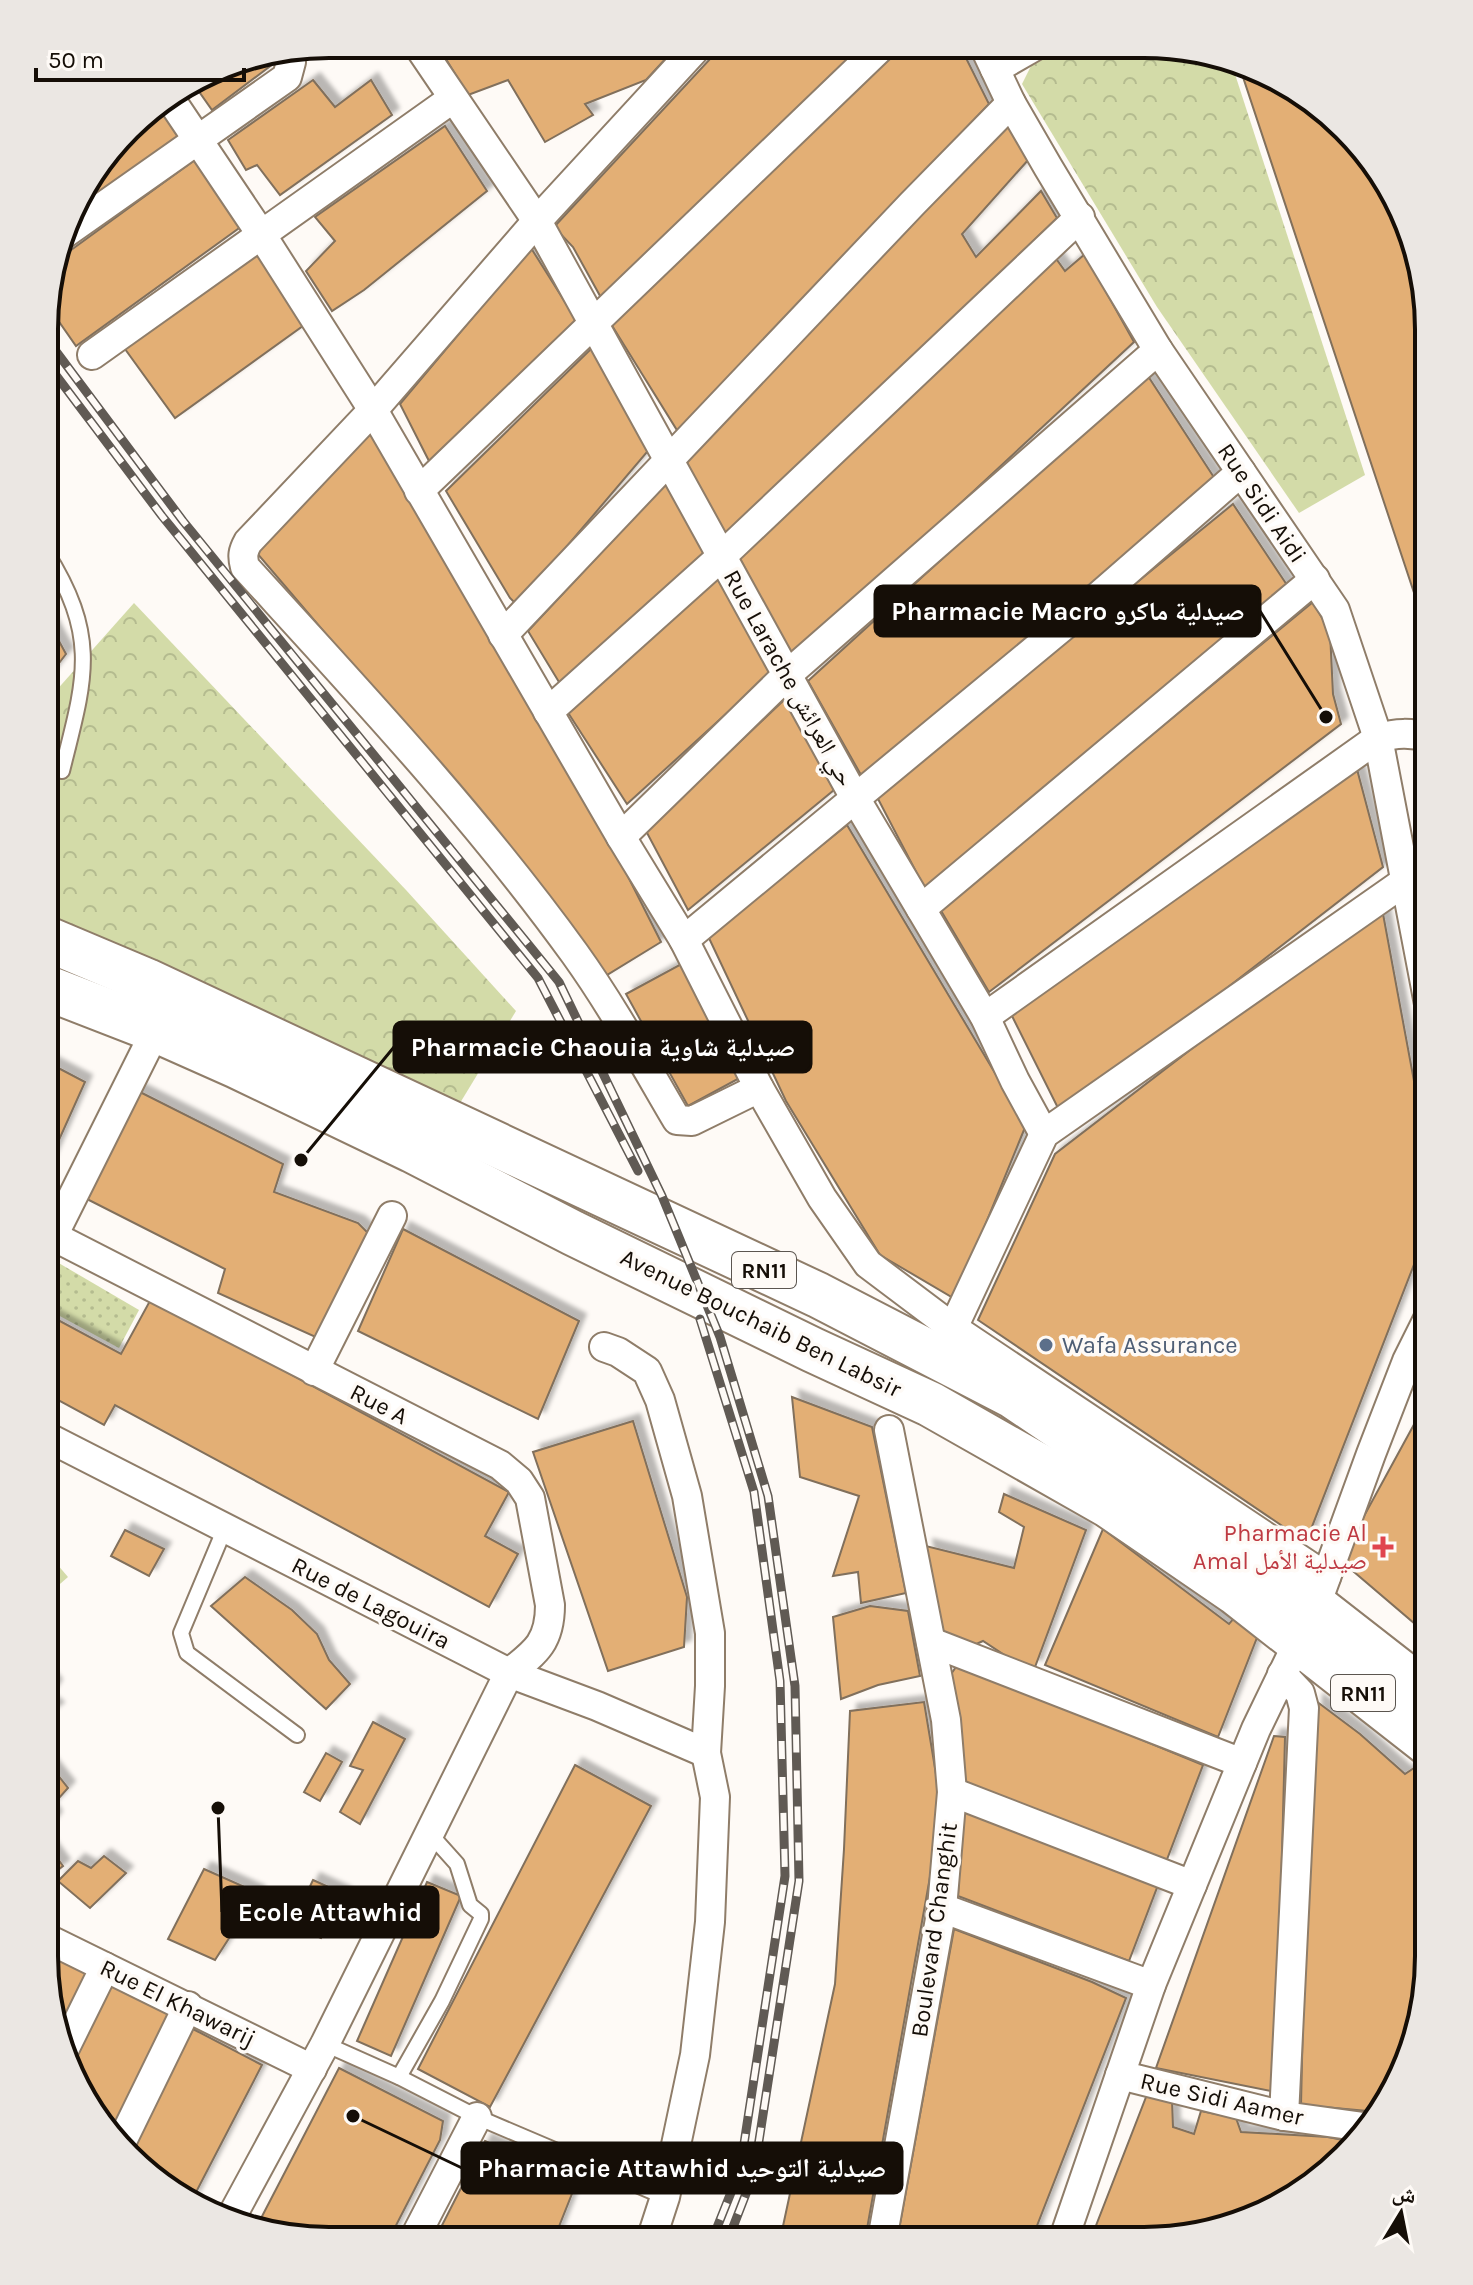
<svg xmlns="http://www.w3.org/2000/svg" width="1473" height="2285" font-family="Karla,'Noto Naskh Arabic',sans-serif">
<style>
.park{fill:url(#park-crowns)}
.garden{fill:url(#garden-dots)}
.pitch{fill:#d3dba8}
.building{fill:#e3af75;stroke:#816f5b;stroke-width:2;filter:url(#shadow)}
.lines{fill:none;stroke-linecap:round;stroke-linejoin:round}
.service-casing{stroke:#8f7d69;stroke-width:18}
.minor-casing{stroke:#8f7d69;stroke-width:32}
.primary-casing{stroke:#8f7d69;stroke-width:48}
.service{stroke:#fff;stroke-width:14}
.minor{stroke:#fff;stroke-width:28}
.primary{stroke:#fff;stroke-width:44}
.rail-casing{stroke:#605a54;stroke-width:9}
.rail{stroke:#fefaf6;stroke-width:6;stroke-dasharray:18;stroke-linecap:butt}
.service-dot{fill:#5c6f8a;stroke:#fefaf6;stroke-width:3}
.health-dot{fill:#e0444e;stroke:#fefaf6;stroke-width:3}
.labels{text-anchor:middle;stroke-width:7;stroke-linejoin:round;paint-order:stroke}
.shield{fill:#fefaf6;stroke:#5b554f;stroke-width:2}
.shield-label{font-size:22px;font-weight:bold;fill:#150e07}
.street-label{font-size:24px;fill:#150e07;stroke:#fefaf6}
.service-label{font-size:24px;fill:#4e5e75;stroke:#fefaf6;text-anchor:start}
.health-label{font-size:24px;fill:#be3a42;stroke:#fefaf6;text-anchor:end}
.rim{fill:none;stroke:#150e07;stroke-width:4}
.leader{fill:none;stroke:#150e07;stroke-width:3}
.callout-dot{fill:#150e07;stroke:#fefaf6;stroke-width:3}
.callout{fill:#150e07;stroke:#150e07;stroke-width:3}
.callout-label{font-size:26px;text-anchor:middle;font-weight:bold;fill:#fff}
</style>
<defs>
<pattern id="park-crowns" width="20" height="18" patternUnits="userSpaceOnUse" patternTransform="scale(2)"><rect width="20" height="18" fill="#d3dba8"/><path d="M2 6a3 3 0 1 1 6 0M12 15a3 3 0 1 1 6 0" fill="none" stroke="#b4bb8f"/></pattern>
<pattern id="garden-dots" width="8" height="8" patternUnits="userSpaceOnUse" patternTransform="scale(2)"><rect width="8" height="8" fill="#d3dba8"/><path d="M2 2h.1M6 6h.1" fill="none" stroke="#b4bb8f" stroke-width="1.8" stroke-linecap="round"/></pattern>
<filter id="shadow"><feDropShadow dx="7" dy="-7" stdDeviation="2" flood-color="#0004"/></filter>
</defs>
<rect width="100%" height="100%" fill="#fefaf6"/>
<g class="park">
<polygon points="1067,46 1181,47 1233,68 1365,475 1299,513 1157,307 1022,84 1032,64"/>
<polygon points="134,603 406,890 516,1011 457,1108 45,931 46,702"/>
</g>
<polygon class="garden" points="45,1255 139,1310 119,1348 45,1308"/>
<polygon class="pitch" points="45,1550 68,1577 45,1597"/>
<g class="building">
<polygon points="459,44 666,45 670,54 646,80 585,104 593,115 545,142 508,80 468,95 441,51"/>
<polygon points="723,45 868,46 604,303 573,247 554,227"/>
<polygon points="902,46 960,46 989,104 680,435 611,324"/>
<polygon points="279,54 281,58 212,110 193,83 221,66"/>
<polygon points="1241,71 1317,103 1407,220 1429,329 1429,638"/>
<polygon points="313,80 335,107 371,80 392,115 280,195 257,165 246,170 228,140"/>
<polygon points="161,102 183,134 71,211 74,203 141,115"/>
<polygon points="1010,120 1029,159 962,234 976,257 1041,191 1057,218 726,539 684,462"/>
<polygon points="445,126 487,191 364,290 332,311 306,271 335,241 315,217"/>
<polygon points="196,159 242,226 76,346 46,303 46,293 56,261"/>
<polygon points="531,248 577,321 429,461 400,404"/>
<polygon points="1052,253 1065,271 1085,254 1134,342 793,659 738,555"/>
<polygon points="257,255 307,323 175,418 125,349"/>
<polygon points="594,346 653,445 517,605 510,598 446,491"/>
<polygon points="1146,373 1217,482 861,775 808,681"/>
<polygon points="369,423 395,475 599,819 661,942 602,978 573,927 527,870 256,552"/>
<polygon points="672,477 711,552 562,687 528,631"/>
<polygon points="1233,504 1289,588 925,889 876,795"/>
<polygon points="720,575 771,673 627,804 565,708"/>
<polygon points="1313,602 1330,632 1333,694 1341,724 989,992 940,909"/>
<polygon points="46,617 66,654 46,680"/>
<polygon points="785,699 834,790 688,910 646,831"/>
<polygon points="1354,758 1383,867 1062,1116 1011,1014"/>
<polygon points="847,825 1026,1125 955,1299 880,1255 786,1101 708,936"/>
<polygon points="1381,903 1429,1162 1429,1226 1306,1542 978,1320 1055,1154"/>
<polygon points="685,962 747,1074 688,1106 626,994"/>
<polygon points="45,1061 85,1082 45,1171"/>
<polygon points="134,1089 283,1164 274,1192 358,1223 374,1239 320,1339 218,1293 225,1269 79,1195"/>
<polygon points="403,1229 579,1321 538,1419 358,1331"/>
<polygon points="151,1299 509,1492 485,1536 518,1554 489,1607 115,1405 104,1425 45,1393 45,1313 121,1354"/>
<polygon points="792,1397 872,1427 906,1593 861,1603 858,1572 833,1576 859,1496 800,1477"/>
<polygon points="1429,1397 1428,1635 1340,1560"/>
<polygon points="633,1421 687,1597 684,1647 608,1671 533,1452"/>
<polygon points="1004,1494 1086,1530 1035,1667 1009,1658 983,1641 972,1646 942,1635 926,1546 1014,1568 1024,1527 999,1512"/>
<polygon points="1103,1529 1229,1624 1242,1609 1260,1630 1218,1737 1045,1665"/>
<polygon points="125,1530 164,1549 149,1576 111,1556"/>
<polygon points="245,1577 292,1610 317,1634 329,1660 350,1684 326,1709 211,1606"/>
<polygon points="870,1606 908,1611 920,1676 878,1685 841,1699 833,1617"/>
<polygon points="958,1664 1203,1765 1166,1862 961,1782 947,1680"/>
<polygon points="44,1673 55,1686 46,1700 57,1709 44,1719"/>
<polygon points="1316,1701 1360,1734 1405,1774 1414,1768 1428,1779 1428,1921 1401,2071 1379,2112 1301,2105 1307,1835"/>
<polygon points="924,1702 942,1810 865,2240 780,2240 835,1984 844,1849 850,1711"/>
<polygon points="373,1722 405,1739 360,1824 340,1812 363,1770 350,1766"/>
<polygon points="1274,1736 1285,1737 1276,2092 1156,2068"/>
<polygon points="326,1753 342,1762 320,1801 304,1792"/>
<polygon points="46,1760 68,1788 49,1809 55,1818 44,1833"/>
<polygon points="575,1765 651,1806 490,2107 418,2069"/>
<polygon points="962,1809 1158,1885 1129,1961 958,1896"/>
<polygon points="44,1840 63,1866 44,1881"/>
<polygon points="104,1856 126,1873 90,1908 58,1881 78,1861 91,1868"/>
<polygon points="204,1869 258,1893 215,1960 168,1939"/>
<polygon points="313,1880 344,1894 321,1938 291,1926"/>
<polygon points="427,1882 461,1896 391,2056 357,2041"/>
<polygon points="954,1929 1092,1982 1126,1998 1031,2241 897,2240"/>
<polygon points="44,1950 91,1974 60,2034 44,1956"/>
<polygon points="111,1981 172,2011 114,2128 67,2067"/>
<polygon points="193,2029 262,2065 193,2198 156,2182 130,2149"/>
<polygon points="339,2068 443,2121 440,2140 389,2239 293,2239 258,2224"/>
<polygon points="1148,2092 1172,2100 1173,2127 1194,2134 1201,2111 1236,2118 1241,2132 1328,2137 1353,2142 1253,2219 1144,2241 1090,2241"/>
<polygon points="485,2141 577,2181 554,2239 435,2239"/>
</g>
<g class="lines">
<g class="service-casing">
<g id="service">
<path d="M 46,552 C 100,638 85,679 62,771"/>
<polyline points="225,1528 181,1633 187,1653 297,1735"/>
<polyline points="325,2044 399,2077 477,2117 665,2197"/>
<polyline points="399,2077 442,2001 481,1919 481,1914 470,1905 457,1864 431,1835"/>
</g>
</g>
<g class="minor-casing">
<g id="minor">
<polyline points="417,44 537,221 855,798 985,1017 1015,1081 1044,1134"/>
<path d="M 699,45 L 537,221 L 373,410 L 248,542 C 243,551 242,556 245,567 C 359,692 476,817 575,954 C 613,1007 644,1064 677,1120 L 692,1121 L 759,1088"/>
<polyline points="984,46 1011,103 1048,167 1158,350 1335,610 1378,738 1429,1004"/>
<polyline points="995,69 1035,46"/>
<polyline points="169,97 261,234 373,410 621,837 684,940 759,1088 822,1198 868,1264 953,1328 1326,1577"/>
<polyline points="64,234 287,77 291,62 288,52"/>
<polyline points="92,355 452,99"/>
<polyline points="419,491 882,46"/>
<polyline points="503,635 912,204 1011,103"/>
<polyline points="548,712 722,556 1080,217"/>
<polyline points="621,837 787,675 1158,350"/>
<polyline points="921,909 1315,579"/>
<polyline points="684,940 1078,614 1241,472"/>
<path d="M 985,1017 L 1378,738 C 1396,733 1411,732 1429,738"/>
<path d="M 45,1232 L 500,1465 L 519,1481 L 530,1498 L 550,1605 C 550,1642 536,1652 509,1673 L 325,2044 L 233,2214"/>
<polyline points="53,1236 156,1030"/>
<polyline points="953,1328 1044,1134 1404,882"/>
<polyline points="604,1347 618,1352 647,1371 660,1400 687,1496 710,1633 710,1686 706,1753 715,1797 710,1922 695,2055 665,2197 651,2240"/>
<polyline points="314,1371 392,1216"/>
<polyline points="45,1436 509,1673 597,1706 706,1753"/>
<polyline points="931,1642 1242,1763"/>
<polyline points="1282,1674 1300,1693 1304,1708 1284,2116"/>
<polyline points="952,1792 1192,1885"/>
<polyline points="942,1908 1151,1985"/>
<polyline points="44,1937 312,2069"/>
<polyline points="63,2052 105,1967"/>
<polyline points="1120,2075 1284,2116 1371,2128"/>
<polyline points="123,2139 188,2006"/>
<polyline points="414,2239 477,2117"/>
<polyline points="882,2240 942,1908 952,1792 946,1720 889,1430"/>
<polyline points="1063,2241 1151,1985 1256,1729 1316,1605 1371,1454 1407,1361 1429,1317"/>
</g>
</g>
<g class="primary-casing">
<g id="primary">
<polyline points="45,938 147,981 818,1295 1013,1396 1260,1563 1428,1694"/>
<polyline points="45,987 156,1030 237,1066 412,1150 573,1233 813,1350 930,1404 1108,1505 1235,1592 1428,1743"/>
</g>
</g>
<use href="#service" class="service"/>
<use href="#minor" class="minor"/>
<use href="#primary" class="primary"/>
<g class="rail-casing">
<g id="rail">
<polyline points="46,338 183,521 559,982 662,1196 720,1337 768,1496 795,1686 799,1881 754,2173 728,2240"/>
<polyline points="46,362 162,516 538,978 638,1171"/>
<polyline points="700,1319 754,1492 780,1681 785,1876 740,2170 712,2240"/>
</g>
</g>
<use href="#rail" class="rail"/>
</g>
<circle class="service-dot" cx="1046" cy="1345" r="8"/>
<path class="health-dot" d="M1379 1535h8v8h8v8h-8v8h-8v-8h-8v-8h8z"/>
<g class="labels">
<g class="shield">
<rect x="732" y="1252" width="64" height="36" rx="6"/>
<rect x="1331" y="1675" width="64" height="36" rx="6"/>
</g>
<g class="shield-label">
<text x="764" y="1278">RN11</text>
<text x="1363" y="1701">RN11</text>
</g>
<g class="street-label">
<text transform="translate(1262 503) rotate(56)" y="8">Rue Sidi Aidi</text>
<text transform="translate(789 678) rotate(61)" y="8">Rue Larache حي العرائش</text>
<text transform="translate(761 1323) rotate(26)" y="8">Avenue Bouchaib Ben Labsir</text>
<text transform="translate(379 1404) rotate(27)" y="8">Rue A</text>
<text transform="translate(371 1603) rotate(27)" y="8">Rue de Lagouira</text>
<text transform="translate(934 1930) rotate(-82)" y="8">Boulevard Changhit</text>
<text transform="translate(178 2003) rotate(26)" y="8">Rue El Khawarij</text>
<text transform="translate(1222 2099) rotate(13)" y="8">Rue Sidi Aamer</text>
</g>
<g class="service-label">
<text x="1062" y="1353">Wafa Assurance</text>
</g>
<g class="health-label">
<text x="1367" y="1541">Pharmacie Al<tspan x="1367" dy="28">Amal صيدلية الأمل</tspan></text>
</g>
</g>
<path d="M0 0H1473V2285H0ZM329 58H1144A271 271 0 0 1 1415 329V1956A271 271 0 0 1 1144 2227H329A271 271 0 0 1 58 1956V329A271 271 0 0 1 329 58Z" fill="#ebe7e3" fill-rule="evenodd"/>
<path class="rim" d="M329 58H1144A271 271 0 0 1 1415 329V1956A271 271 0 0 1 1144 2227H329A271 271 0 0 1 58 1956V329A271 271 0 0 1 329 58Z"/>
<path class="leader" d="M1326 717L1260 611M301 1160L394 1047M218 1808L222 1912M353 2116L462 2168"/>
<g class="callout-dot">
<circle cx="1326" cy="717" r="8"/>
<circle cx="301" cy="1160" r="8"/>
<circle cx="218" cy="1808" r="8"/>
<circle cx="353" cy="2116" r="8"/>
</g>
<g class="callout">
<rect x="875" y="586" width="385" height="50" rx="8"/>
<rect x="394" y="1022" width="417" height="50" rx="8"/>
<rect x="222" y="1887" width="216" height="50" rx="8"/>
<rect x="462" y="2143" width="440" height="50" rx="8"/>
</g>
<g class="callout-label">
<text x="1068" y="620">Pharmacie Macro صيدلية ماكرو</text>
<text x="603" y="1056">Pharmacie Chaouia صيدلية شاوية</text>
<text x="330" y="1921">Ecole Attawhid</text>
<text x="682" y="2177">Pharmacie Attawhid صيدلية التوحيد</text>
</g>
<g transform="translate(1401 2213) rotate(10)" stroke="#fefaf6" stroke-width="6" paint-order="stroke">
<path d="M0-6L14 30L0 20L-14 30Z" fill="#150e07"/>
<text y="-12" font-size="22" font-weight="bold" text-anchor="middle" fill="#150e07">ش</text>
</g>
<path d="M36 68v12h208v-12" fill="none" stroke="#150e07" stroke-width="4"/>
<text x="48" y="68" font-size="24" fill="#150e07" stroke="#fefaf6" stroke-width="6" paint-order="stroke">50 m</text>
</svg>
